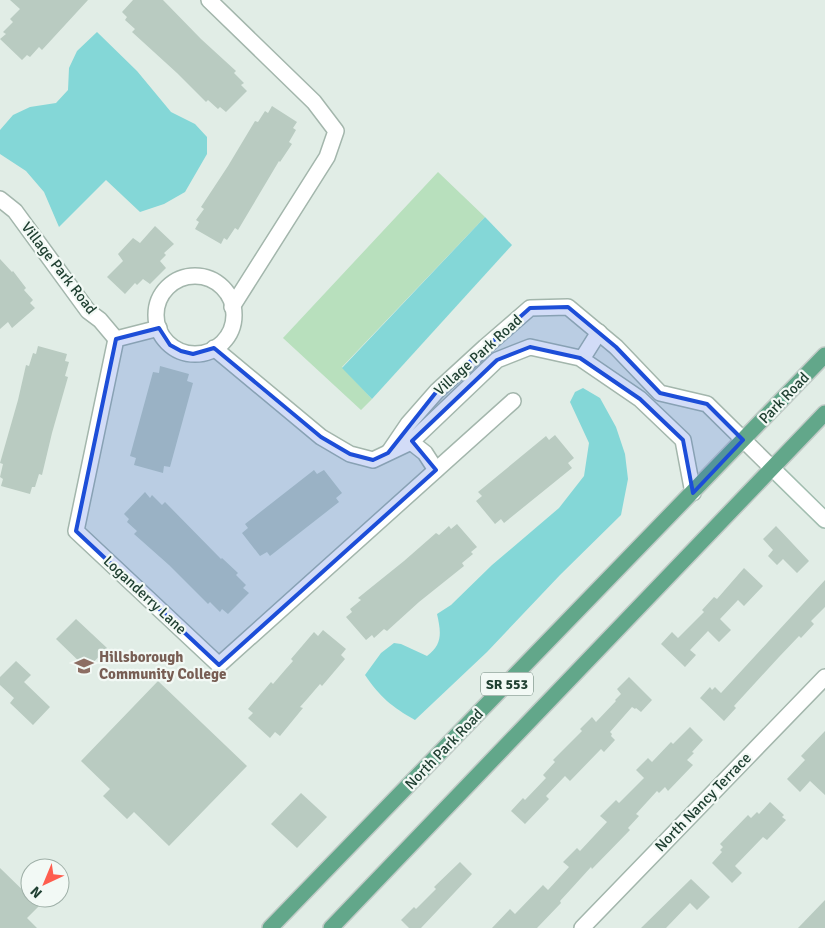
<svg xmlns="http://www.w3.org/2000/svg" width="825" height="928" font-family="Signika,sans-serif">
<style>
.green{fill:#b8e0bd}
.water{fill:#84d7d7}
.building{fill:#b9cbc1}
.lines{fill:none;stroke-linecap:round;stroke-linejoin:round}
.street-casing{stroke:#a3b6ac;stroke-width:18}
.secondary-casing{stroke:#a1bdaf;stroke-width:18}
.primary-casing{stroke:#c1cac6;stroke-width:18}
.street{stroke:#fff;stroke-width:15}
.secondary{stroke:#fff;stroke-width:15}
.primary{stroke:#62a78a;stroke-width:15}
.marked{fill:#1d4ed8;fill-opacity:0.2;stroke:#1d4ed8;stroke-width:4;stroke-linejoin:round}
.labels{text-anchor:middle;stroke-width:4.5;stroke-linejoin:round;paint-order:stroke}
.shield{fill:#f2f9f5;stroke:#5f786c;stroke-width:1}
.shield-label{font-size:14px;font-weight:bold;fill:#204032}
.street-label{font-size:15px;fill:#204032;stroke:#f2f9f5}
.education-label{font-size:15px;font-weight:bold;fill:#785e54;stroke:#f2f9f5;text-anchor:start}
</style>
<rect width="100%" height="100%" fill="#e1ede6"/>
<polygon class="green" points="438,172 485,217 342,367 372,399 361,410 283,338"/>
<g class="water">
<polygon points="97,32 137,71 171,112 195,124 207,137 207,154 185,192 164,204 140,212 106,180 59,227 44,192 26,171 0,154 0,130 13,115 30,107 56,103 68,90 69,68 77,51"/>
<polygon points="485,217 512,245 372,399 342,368"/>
<path d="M 583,388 L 600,398 L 616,427 L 625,454 L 628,479 L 621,515 L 560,575 L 487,652 L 415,720 C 392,707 380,697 365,675 L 381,653 L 394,643 L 401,644 L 427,656 C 443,644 441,632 437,614 L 451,605 L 492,565 L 559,508 L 584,476 L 589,443 L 570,402 L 575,392 Z"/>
</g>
<g class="building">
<polygon points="10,0 88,0 42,50 39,47 30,57 27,55 22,60 0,39 6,34 3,32 13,22 10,19 20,9"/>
<polygon points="133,0 163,0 201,39 236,71 234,73 244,83 241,85 247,91 226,112 220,107 218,109 208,100 206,102 177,73 132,32 135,29 125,20 127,17 122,12"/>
<polygon points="272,106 297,122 293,128 296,130 289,142 292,144 280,162 279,161 238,230 235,228 227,240 224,238 221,244 195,229 199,222 196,220 204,209 201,207 228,166 255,121 258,122 265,111 268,113"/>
<polygon points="155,226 174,244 164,253 166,255 160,261 166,268 150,284 143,279 137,285 135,283 125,294 107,277 123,261 118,254 133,238 140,243"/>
<polygon points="0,259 12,272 13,271 26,288 24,290 33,300 30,303 35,308 12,328 8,322 0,329"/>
<polygon points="38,346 67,354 65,361 69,362 65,376 68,377 52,433 42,475 39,474 35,487 32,487 30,494 1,486 3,479 0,477 3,464 0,463 18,400 26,365 29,366 33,353 36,354"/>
<polygon points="160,366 189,374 187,381 193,383 170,467 164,466 163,473 134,465 136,458 130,456 153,372 159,373"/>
<polygon points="555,435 574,458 568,463 572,468 504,523 501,519 495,524 476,501 482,496 478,492 546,436 549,440"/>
<polygon points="314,470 317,474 324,470 342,493 336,498 339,502 270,556 267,552 260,556 242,533 248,528 245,524"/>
<polygon points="145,492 150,498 152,495 162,505 165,502 221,559 222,558 238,573 236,575 246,585 243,588 249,593 228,614 222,609 220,612 210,602 208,604 169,565 134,534 137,531 127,522 129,519 124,514"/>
<polygon points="457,524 477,547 471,552 473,554 462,563 464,566 419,602 387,631 384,629 374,638 372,635 366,640 346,617 352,612 350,609 361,600 358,598 404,561 436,533 439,535 449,526 451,529"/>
<polygon points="776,526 809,561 797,573 783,559 777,565 768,556 773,550 763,539"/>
<polygon points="744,568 763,586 744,606 738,600 720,619 731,630 719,642 708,631 690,650 696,655 685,667 661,644 672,632 678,638 704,612 702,610 714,597 717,599"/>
<polygon points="825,580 825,607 811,621 814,624 801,638 799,636 779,657 745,694 734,706 736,708 724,721 700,698 710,687 712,690 715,687 721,693"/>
<polygon points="76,619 107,648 87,669 56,639"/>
<polygon points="323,630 346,649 341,655 345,659 322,686 320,684 308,698 300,707 303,708 280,736 275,732 270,738 248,718 253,713 248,709 271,682 273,684 285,670 293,661 291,659 314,632 318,636"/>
<polygon points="16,661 31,675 24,682 50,707 33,725 10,703 14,698 0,685 0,677"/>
<polygon points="629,677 652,700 641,712 636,708 635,709 632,707 610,732 612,734 611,736 615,740 604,752 601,749 570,781 565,776 546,796 549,799 525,824 511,811 523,798 525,800 546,778 543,775 555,762 553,760 582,731 580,729 592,717 596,722 616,701 615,700 621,694 617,689"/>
<polygon points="158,681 247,766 169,846 134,812 127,819 103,796 110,789 81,761"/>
<polygon points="690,727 703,740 692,752 694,753 687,760 693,765 668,791 665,787 659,793 657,791 636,814 639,816 628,828 630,830 592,869 591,867 571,889 560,901 561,903 537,928 492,928 510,909 515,914 543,885 548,890 569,867 563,862 577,848 580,851 607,822 600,816 616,800 619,803 644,778 636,770 648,758 652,762 671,742 673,744"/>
<polygon points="825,731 825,795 810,781 800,792 787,779 805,760 801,756"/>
<polygon points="301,793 327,817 297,848 271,824"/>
<polygon points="770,802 784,815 782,817 786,820 767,840 763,837 735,866 742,873 732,883 712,863 722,852 720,850 723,847 720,844 748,815 751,818 757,812 759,814"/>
<polygon points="460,862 472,874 421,928 409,928 401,920 414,907 416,909 436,889 434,887"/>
<polygon points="0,868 39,906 27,918 37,928 0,928"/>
<polygon points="691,879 710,897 697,910 690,903 666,928 641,928"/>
<polygon points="825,900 825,928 798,928"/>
</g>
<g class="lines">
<g class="street-casing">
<g id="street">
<polyline points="209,0 314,102 336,131 327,157 232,307"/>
<polyline points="0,199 15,211 88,311 100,320 116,339"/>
<circle cx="195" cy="315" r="39"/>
<polyline points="159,328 116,339 76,531 219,665 513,401"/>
<polyline points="214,348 321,437 350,454 373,460 411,442 497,360 530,347 580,358 640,399 683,440 693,493"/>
<polyline points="582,359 599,332"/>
<polyline points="411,442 425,453 436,470"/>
<polyline points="389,452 408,424 437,391 485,347 530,308 568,307 616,347 660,393 707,404 772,468"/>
<polyline points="582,928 825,677"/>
</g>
</g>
<g class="secondary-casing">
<polyline id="secondary" points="772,468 825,520"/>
</g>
<g class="primary-casing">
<g id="primary">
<polyline points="270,928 825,355"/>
<polyline points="331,928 825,413"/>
</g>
</g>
<use href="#street" class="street"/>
<use href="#secondary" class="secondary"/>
<use href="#primary" class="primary"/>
</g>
<path class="marked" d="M 568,307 L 616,347 L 660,393 L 707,404 L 743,440 L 693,493 L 683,440 L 640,399 L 580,358 L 530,347 L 497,360 L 412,441 L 436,470 L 219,665 L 76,531 L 116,339 L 159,328 L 170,345 L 181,351 L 193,354 L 214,348 L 321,437 L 350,454 L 373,460 L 388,453 L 437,391 L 530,308 Z"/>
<defs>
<g id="university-bare" transform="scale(1.5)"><path d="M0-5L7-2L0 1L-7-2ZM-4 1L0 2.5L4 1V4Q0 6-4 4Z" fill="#8d6e63" stroke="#f2f9f5" stroke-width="2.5" paint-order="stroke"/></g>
</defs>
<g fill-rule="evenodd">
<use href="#university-bare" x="84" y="666"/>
</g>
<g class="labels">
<rect class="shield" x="481" y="672.5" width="52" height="23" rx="4"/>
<g class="shield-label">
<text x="507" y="689">SR 553</text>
</g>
<g class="street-label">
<text transform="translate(59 268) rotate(52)" y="5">Village Park Road</text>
<text transform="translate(478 355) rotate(-42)" y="5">Village Park Road</text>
<text transform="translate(784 398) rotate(-46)" y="5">Park Road</text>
<text transform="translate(145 595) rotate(43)" y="5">Loganderry Lane</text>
<text transform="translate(444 749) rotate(-46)" y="5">North Park Road</text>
<text transform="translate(703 802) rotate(-46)" y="5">North Nancy Terrace</text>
</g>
<g class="education-label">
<text x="99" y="662">Hillsborough<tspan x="99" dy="17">Community College</tspan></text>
</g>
</g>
<g transform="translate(45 883) rotate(224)"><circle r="24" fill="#f2f9f5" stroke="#9eafa7"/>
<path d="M0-4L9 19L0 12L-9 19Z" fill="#fe5d4e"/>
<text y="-8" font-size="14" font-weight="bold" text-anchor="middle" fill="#204032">N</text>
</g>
</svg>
